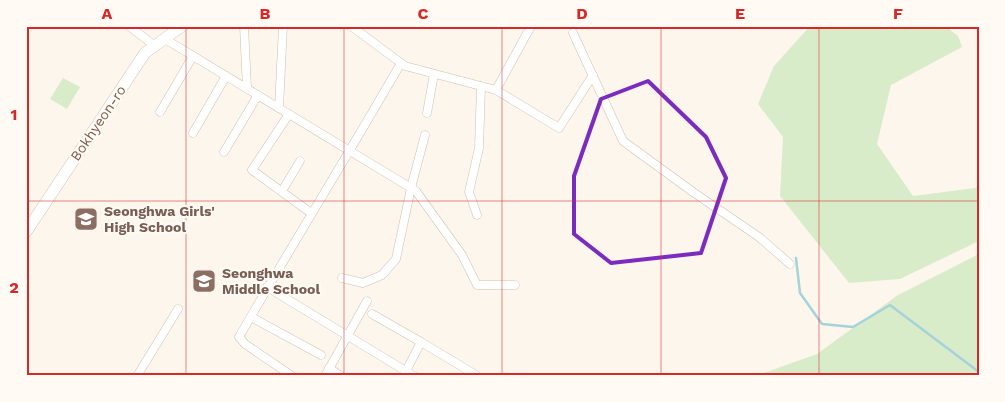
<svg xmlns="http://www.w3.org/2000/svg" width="1005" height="402" font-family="'Work Sans',sans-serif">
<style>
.green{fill:#d8ecc9}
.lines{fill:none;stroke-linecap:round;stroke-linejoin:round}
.stream{stroke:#a5d3da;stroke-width:2.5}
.minor-casing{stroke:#d1beb0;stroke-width:9}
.secondary-casing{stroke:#d6c0b0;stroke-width:12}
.minor{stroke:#fff;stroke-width:8}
.secondary{stroke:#fff;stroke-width:11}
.marked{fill:none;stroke:#7b2cbf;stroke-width:4;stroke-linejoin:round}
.grid{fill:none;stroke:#d62828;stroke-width:1;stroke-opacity:0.55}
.labels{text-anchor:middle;stroke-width:4.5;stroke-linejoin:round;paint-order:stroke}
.street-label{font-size:14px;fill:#7a5c4d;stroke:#fffaf3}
.education-label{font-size:14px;font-weight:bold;fill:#785e54;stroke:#fffaf3;text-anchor:start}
.neatline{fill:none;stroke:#d62828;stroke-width:2}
.grid-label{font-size:16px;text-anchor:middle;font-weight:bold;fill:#d62828}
</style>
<rect width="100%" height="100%" fill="#fdf6ec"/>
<g class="green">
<polygon points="810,26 945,26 958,36 962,47 891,85 877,144 913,196 975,188 979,186 979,241 900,279 849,283 780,196 783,137 758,104 774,66"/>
<polygon points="63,78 80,87 67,109 50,99"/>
<polygon points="979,254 979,376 756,376 817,354 898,295"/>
</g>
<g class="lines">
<polyline class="stream" points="796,258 800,293 822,324 853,327 890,305 979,372"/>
<g class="minor-casing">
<g id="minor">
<polyline points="129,26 155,46"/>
<polyline points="244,26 247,88"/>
<polyline points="351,26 405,66 496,90 559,128 593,75"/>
<polyline points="573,33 623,141 693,192 759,237 790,264"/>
<polyline points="165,39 416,191 462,255 477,285 515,285"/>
<polyline points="496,90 531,26"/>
<polyline points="279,108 283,26"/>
<polyline points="160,112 193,56"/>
<polyline points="427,113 434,74"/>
<polyline points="289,114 252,170 311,213"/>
<polyline points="193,133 226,76"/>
<polyline points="224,152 258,95"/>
<polyline points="282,191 300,161"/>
<polyline points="477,215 469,192 479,148 481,86"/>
<polyline points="342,278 363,283 382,275 396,259 411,188 425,135"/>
<polyline points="267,287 414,376"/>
<polyline points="372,314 421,342 406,371"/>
<polyline points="251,317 321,355"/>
<polyline points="421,342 476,375"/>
<polyline points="329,368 341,376"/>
<polyline points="137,376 178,309"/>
<path d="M 292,376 L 245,344 L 239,337 C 292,245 348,155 401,63"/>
<polyline points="325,376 367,301"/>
</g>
</g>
<g class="secondary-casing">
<polyline id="secondary" points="26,232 145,53 182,26"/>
</g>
<use href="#minor" class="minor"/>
<use href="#secondary" class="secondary"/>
</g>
<path class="marked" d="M 648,81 L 706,137 L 726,178 L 701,253 L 611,263 L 574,234 L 574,176 L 601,99 Z"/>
<path class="grid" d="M 186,26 L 186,376M 344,26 L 344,376M 502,26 L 502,376M 661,26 L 661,376M 819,26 L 819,376M 26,201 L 979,201"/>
<defs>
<g id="school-square" transform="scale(1.25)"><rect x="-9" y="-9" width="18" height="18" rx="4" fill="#8d6e63" stroke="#fffaf3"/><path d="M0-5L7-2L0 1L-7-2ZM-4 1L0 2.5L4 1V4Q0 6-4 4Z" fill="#fff"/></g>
</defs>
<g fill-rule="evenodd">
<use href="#school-square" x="86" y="219"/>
<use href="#school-square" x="204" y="281"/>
</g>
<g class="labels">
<g class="street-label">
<text transform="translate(98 123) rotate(-56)" y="5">Bokhyeon-ro</text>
</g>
<g class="education-label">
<text x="104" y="216">Seonghwa Girls'<tspan x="104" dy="16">High School</tspan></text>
<text x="222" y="278">Seonghwa<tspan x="222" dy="16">Middle School</tspan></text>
</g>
</g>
<rect width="1005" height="402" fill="none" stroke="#fffaf3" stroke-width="55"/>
<rect x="28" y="28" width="950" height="346" class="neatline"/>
<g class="grid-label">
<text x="107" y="19">A</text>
<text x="265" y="19">B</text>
<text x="423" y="19">C</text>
<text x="582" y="19">D</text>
<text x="740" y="19">E</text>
<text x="898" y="19">F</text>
<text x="14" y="120">1</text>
<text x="14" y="293">2</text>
</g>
</svg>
